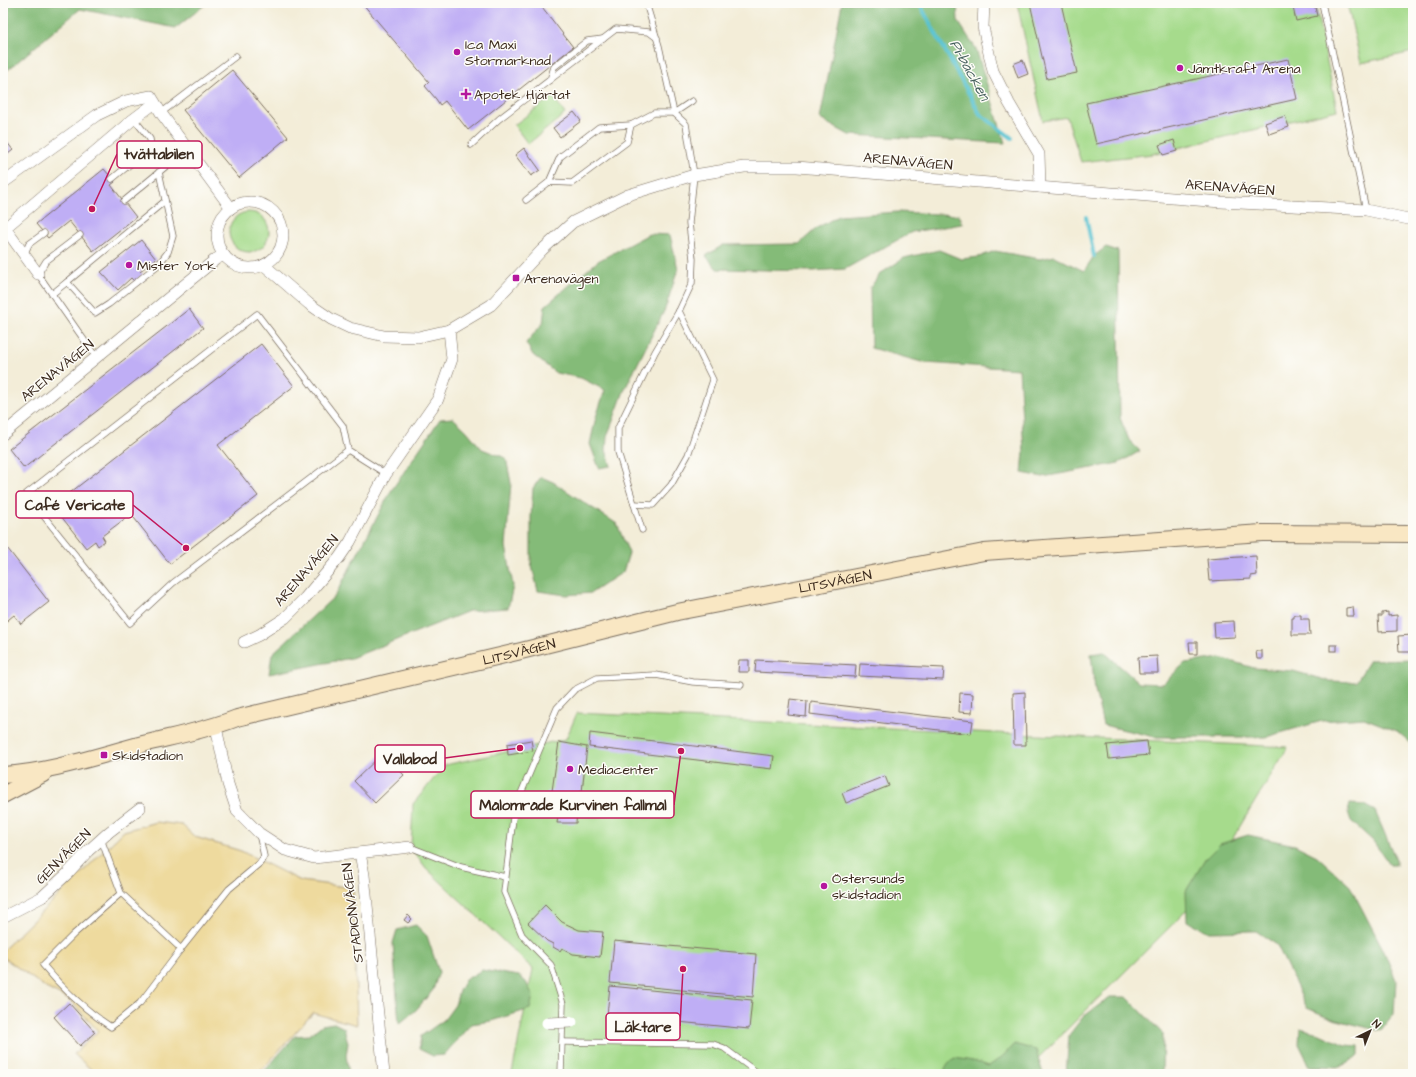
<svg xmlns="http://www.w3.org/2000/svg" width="1416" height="1077" font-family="'Architects Daughter',sans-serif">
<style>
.green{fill:#a6db8c;stroke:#708255}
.forest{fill:#84bb78;stroke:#60724b}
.sand{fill:#eeda9e;stroke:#94825e}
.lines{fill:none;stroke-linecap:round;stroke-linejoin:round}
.stream{stroke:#57c3d1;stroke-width:4}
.building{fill:#bfaef5}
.lane-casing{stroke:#7b6e5f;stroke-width:7}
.street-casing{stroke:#7b6e5f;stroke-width:12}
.secondary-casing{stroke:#7b6e5f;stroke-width:18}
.lane{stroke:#fff;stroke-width:5.5}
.street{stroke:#fff;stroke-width:11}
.secondary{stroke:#f9e7c3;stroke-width:16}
.street-bridge-casing{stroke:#7b6e5f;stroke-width:12;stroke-linecap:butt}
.street-bridge{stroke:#fff;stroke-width:11}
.poi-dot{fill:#b5179e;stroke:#fdfcf7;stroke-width:1.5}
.labels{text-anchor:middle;stroke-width:3;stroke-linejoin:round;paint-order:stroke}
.poi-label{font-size:14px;fill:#3b2a1e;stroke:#fdfcf7;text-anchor:start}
.street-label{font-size:14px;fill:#3b2a1e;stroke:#fdfcf7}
.water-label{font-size:15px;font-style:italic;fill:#45605d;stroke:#fdfcf7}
.leader{fill:none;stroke:#c2185b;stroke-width:1.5}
.callout-dot{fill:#c2185b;stroke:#fdfcf7;stroke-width:1.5}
.callout{fill:#fdfcf7;stroke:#c2185b;stroke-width:1.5}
.callout-label{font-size:15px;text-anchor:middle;font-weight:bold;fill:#3b2a1e}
</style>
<rect width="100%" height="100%" fill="#fdfcf7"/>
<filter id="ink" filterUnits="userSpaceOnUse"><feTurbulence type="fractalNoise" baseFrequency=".025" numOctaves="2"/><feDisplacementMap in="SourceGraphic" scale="8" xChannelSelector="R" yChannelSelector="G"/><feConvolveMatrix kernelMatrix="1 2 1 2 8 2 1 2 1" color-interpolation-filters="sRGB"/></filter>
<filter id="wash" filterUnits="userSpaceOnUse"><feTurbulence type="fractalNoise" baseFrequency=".012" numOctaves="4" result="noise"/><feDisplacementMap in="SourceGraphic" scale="16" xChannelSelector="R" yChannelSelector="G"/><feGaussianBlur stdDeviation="0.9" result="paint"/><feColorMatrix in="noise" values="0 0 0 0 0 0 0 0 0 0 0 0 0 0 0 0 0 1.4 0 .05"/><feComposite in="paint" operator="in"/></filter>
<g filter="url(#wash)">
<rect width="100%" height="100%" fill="#f3edd8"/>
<g class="green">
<polygon points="1017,3 1315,3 1337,110 1153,154 1081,162 1067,117 1043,121"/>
<polygon points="1347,3 1413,3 1413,52 1361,63"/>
<polygon points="553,96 565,114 528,144 514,125"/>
<circle cx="249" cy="232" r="20"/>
<polygon points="577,713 1288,747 1193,904 1022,1074 512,1073 533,969 426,868 411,848 413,804 445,765 566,739"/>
</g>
<g class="forest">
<polygon points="3,3 207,3 176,28 80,9 3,74"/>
<polygon points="842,3 957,3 958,21 976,49 1005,143 849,135 820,119"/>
<polygon points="898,212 959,215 962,224 912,232 845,269 812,271 717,269 706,256 723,245 799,244 817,228 838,216"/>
<polygon points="649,234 670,235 678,269 665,309 624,391 607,437 606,450 611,466 599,468 590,444 596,417 605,390 581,378 556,373 533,355 526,343 543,323 545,306 598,261"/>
<polygon points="1106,247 1118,251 1120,418 1129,440 1140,451 1119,463 1043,477 1022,473 1024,452 1019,369 925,363 871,348 870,288 880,274 904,258 939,250 961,259 979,257 995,251 1040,259 1054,256 1084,271 1094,256"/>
<polygon points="453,418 466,430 482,449 506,458 511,483 506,546 513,586 508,608 469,611 351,658 269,674 272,654 335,596 391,491 440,419"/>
<polygon points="541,477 553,482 617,524 629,553 623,572 591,593 566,595 538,591 531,562 531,517 533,488"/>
<polygon points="1104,652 1139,683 1163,684 1185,663 1220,658 1254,668 1293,671 1329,681 1356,682 1370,660 1413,659 1413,745 1397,731 1364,718 1322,721 1266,737 1155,737 1103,725 1095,690 1091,654"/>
<polygon points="1350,804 1364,805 1375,811 1396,860 1396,865 1390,865 1373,841 1351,821 1348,812"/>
<polygon points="1248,835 1295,845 1317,856 1350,886 1383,949 1396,980 1394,1014 1381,1031 1333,1019 1307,1008 1277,945 1256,931 1209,932 1187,921 1186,891 1206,858 1220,844"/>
<polygon points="416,925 427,936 439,972 433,990 416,1010 399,1024 393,943 397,930"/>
<polygon points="482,970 519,976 526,982 533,996 530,1009 491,1021 471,1024 444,1055 433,1056 419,1049 421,1036 444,1020 455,1005 459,991 465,980"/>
<polygon points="1110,997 1127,997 1163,1034 1162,1074 1066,1074 1069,1035 1083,1017"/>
<polygon points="334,1023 344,1028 348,1043 346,1055 349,1074 262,1074 295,1036 309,1035 322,1025"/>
<polygon points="1300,1028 1315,1032 1345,1045 1359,1046 1359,1056 1340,1067 1310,1066 1299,1044"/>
<polygon points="1014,1044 1036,1050 1043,1074 946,1074 945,1068 954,1058 973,1061 989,1066 1003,1056"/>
</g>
<polygon class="sand" points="156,822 182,825 195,837 241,851 301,881 353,888 357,1025 313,1013 258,1074 96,1074 74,1054 98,1031 71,1001 46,988 3,957 3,950 124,831"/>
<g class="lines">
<g class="stream">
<polyline points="919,3 980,114 1012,138"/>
<polyline points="1086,217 1094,256"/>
</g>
</g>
<g id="blocks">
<g class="building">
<polygon points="362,3 539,3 573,47 468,130 445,101 440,105 436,99 425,86 429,82"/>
<polygon points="1030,3 1061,3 1077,73 1047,79"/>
<polygon points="1292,3 1314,3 1317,16 1296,21"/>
<polygon points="1288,59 1297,99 1096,144 1086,103"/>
<polygon points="1023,60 1028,74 1018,78 1013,64"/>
<polygon points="232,70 288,137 239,178 183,110"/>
<polygon points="574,112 581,121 560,137 553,128"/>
<polygon points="1285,116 1289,127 1269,134 1265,123"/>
<polygon points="3,137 13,150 3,158"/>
<polygon points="1174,140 1177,151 1163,155 1159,145"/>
<polygon points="524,148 540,170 531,176 515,155"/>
<polygon points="104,169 115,182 111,185 136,217 93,251 69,221 48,238 36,224"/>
<polygon points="141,240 156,259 140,271 143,274 135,282 131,278 118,290 101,272"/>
<polygon points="189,309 203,328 24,468 9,449"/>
<polygon points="261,344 294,386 218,445 258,496 170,564 131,514 102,536 105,541 98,546 95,541 86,548 53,506"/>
<polygon points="4,544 49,602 21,624 14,615 3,624 3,545"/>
<polygon points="1256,556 1257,575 1251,576 1251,579 1209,581 1207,559"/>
<polygon points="1353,607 1354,616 1346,616 1346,608"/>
<polygon points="1388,612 1388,616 1397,615 1397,631 1379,632 1378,616 1382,616 1382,613"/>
<polygon points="1294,615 1301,615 1301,619 1309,619 1310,635 1292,635 1292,618 1294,618"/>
<polygon points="1234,621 1235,637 1215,638 1214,622"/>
<polygon points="1412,635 1413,652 1399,652 1398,636"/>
<polygon points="1189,642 1197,642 1197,654 1190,654"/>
<rect x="1330" y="645" width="7" height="6"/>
<polygon points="1256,651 1262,651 1262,659 1257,659"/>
<polygon points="1157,656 1158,673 1139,673 1138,657"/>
<polygon points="739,660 749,660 749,672 738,672"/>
<polygon points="756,660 856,665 855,677 755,672"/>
<polygon points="860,664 944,668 943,680 859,676"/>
<polygon points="1025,692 1026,745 1014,745 1013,693"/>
<polygon points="960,693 973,694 972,713 959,712"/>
<polygon points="790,699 807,701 806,717 788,715"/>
<polygon points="811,702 973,721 971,734 810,714"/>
<polygon points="590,733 774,756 772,769 589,747"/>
<polygon points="531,740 533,751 508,755 507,744"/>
<polygon points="1147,741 1149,755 1109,759 1107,745"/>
<polygon points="559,742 587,747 582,792 579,792 576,823 557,823 558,816 550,816 547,792 552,791"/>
<polygon points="383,753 404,775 375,803 354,781"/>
<polygon points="885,776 889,786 846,803 842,793"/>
<polygon points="545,905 562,922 579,930 603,932 600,957 573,954 562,948 560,951 553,947 553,944 547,941 528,923"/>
<polygon points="408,915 412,919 408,923 404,920"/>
<polygon points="614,941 756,954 753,997 610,983"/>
<polygon points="610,986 752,1000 749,1029 607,1015"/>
<polygon points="69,1003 95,1032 80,1046 54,1017"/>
</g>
</g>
</g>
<g filter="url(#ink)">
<use href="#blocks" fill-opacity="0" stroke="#7b6e5f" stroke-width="1"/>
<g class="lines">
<g class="lane-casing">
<g id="lane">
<polyline points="646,3 659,46 674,113 692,101"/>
<polyline points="1322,3 1366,210"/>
<polyline points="550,80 554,67 587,41 603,39"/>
<polyline points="161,113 236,56"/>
<polyline points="471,145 499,119 616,29 649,32 657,38"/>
<polyline points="112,179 151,147 150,139 134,119"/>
<polyline points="549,182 560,157 599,127 631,125"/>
<polyline points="526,200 549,182 572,183 627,142 631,125 654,113 674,113 686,124 694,175 689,223 693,259 692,283 679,311 655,352 618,428 618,452 642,530"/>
<polyline points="124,201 187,149"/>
<polyline points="80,235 46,261 38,274 96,357"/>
<polyline points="24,255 29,244 44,233"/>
<polyline points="67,282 165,201"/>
<polyline points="52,294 67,282 95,313 109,304 158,265 168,252 173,236 159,172"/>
<polyline points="348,450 343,426 257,314 26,494 130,623 173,583 348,450 386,474"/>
<polyline points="634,504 653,505 671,485 688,455 713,380 679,311"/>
<path d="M 101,839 L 121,893 L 74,934 L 43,965 C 63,989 85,1010 111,1027 L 140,1003 L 181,949 L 121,893"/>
<polyline points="410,847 461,867 505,877"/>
<polyline points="181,949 229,889 260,863 264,856 259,834"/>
<polyline points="562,1042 713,1044 724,1048 759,1074"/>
<polyline points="561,1074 563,1004 551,965 522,935 504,892 514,810 557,708 574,690 597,678 656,675 693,682 741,685"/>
</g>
</g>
<g class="street-casing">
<g id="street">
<polyline points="984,3 983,27 993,71 1009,103 1039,154 1040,187"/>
<polyline points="3,183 97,115 126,101 151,96 161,113 231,208"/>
<circle cx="250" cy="235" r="33"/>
<polyline points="264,265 309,304 331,319 350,328 384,336 418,337 449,330 491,305 542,250 573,222 628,195 694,175 744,167 797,167 1221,202 1366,210 1413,220"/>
<polyline points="38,274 5,228 131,121 155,103"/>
<polyline points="3,434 216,259 224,255"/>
<polyline points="244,642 259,635 285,618 305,598 339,558 350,542 386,474 438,399 452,359 449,330"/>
<polyline points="216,727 228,784 237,811 259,833 285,850 314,858 410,847"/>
<polyline points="360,853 364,875 384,1074"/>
<polyline points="3,917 42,897 67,874 88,851 109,832 140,808"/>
</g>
</g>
<g class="secondary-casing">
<g id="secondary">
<path id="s1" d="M 3,775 C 51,772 97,756 143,744 C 175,736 207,730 237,718 L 517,652 L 677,612 L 984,552 L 1262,533 L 1413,534"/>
<polyline points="3,795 43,774"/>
</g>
</g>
<use href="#lane" class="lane"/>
<use href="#street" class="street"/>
<use href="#secondary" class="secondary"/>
<g class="street-bridge-casing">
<polyline id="street-bridge" points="547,1023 572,1022"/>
</g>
<use href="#street-bridge" class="street-bridge"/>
</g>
</g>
<g class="poi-dot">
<circle cx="457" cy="52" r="4"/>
<circle cx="1180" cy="68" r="4"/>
<path d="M464 88h4v4h4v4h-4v4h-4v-4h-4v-4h4z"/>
<circle cx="129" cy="265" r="4"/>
<rect x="512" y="274" width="8" height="8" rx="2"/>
<rect x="100" y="751" width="8" height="8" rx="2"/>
<circle cx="570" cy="769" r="4"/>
<circle cx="824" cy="886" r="4"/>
</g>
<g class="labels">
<g class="poi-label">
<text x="465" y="49">Ica Maxi<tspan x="465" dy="16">Stormarknad</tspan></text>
<text x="1188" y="73">Jämtkraft Arena</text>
<text x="474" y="99">Apotek Hjärtat</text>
<text x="137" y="270">Mister York</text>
<text x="524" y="283">Arenavägen</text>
<text x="112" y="760">Skidstadion</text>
<text x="578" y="774">Mediacenter</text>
<text x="832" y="883">Östersunds<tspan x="832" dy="16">skidstadion</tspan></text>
</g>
<g class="street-label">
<text transform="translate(908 161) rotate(5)" y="5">ARENAVÄGEN</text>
<text transform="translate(1230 187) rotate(4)" y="5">ARENAVÄGEN</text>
<text transform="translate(57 370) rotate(-39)" y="5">ARENAVÄGEN</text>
<text transform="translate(306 570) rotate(-49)" y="5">ARENAVÄGEN</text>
<text dy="5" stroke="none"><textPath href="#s1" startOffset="855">LITSVÄGEN</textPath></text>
<text dy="5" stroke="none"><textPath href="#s1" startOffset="531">LITSVÄGEN</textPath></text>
<text transform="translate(63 856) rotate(-45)" y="5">GENVÄGEN</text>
<text transform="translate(352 913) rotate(-97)" y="5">STADIONVÄGEN</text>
</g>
<g class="water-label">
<text transform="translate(970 70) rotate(61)" y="5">Pi-bäcken</text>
</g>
</g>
<path class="leader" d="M92 209L117 154M186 548L133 505M520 748L445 758M681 751L674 805M683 969L680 1026"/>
<g class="callout-dot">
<circle cx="92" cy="209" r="4"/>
<circle cx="186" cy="548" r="4"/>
<circle cx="520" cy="748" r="4"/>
<circle cx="681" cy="751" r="4"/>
<circle cx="683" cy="969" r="4"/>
</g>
<g class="callout">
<rect x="117" y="141" width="85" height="27" rx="4"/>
<rect x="16" y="491" width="117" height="27" rx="4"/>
<rect x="375" y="745" width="70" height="27" rx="4"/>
<rect x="471" y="791" width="203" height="27" rx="4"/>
<rect x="606" y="1013" width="74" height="27" rx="4"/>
</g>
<g class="callout-label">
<text x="159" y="159">tvättabilen</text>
<text x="75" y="510">Café Vericate</text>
<text x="410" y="764">Vallabod</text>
<text x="573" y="810">Målområde Kurvinen fallmål</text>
<text x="643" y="1032">Läktare</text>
</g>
<rect width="1416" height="1077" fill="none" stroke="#fdfcf7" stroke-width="16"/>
<g transform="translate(1370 1031) rotate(43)" stroke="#fdfcf7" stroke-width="3" paint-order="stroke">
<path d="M0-3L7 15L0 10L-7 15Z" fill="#3b2a1e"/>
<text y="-6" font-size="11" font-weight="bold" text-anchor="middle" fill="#3b2a1e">N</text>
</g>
</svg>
